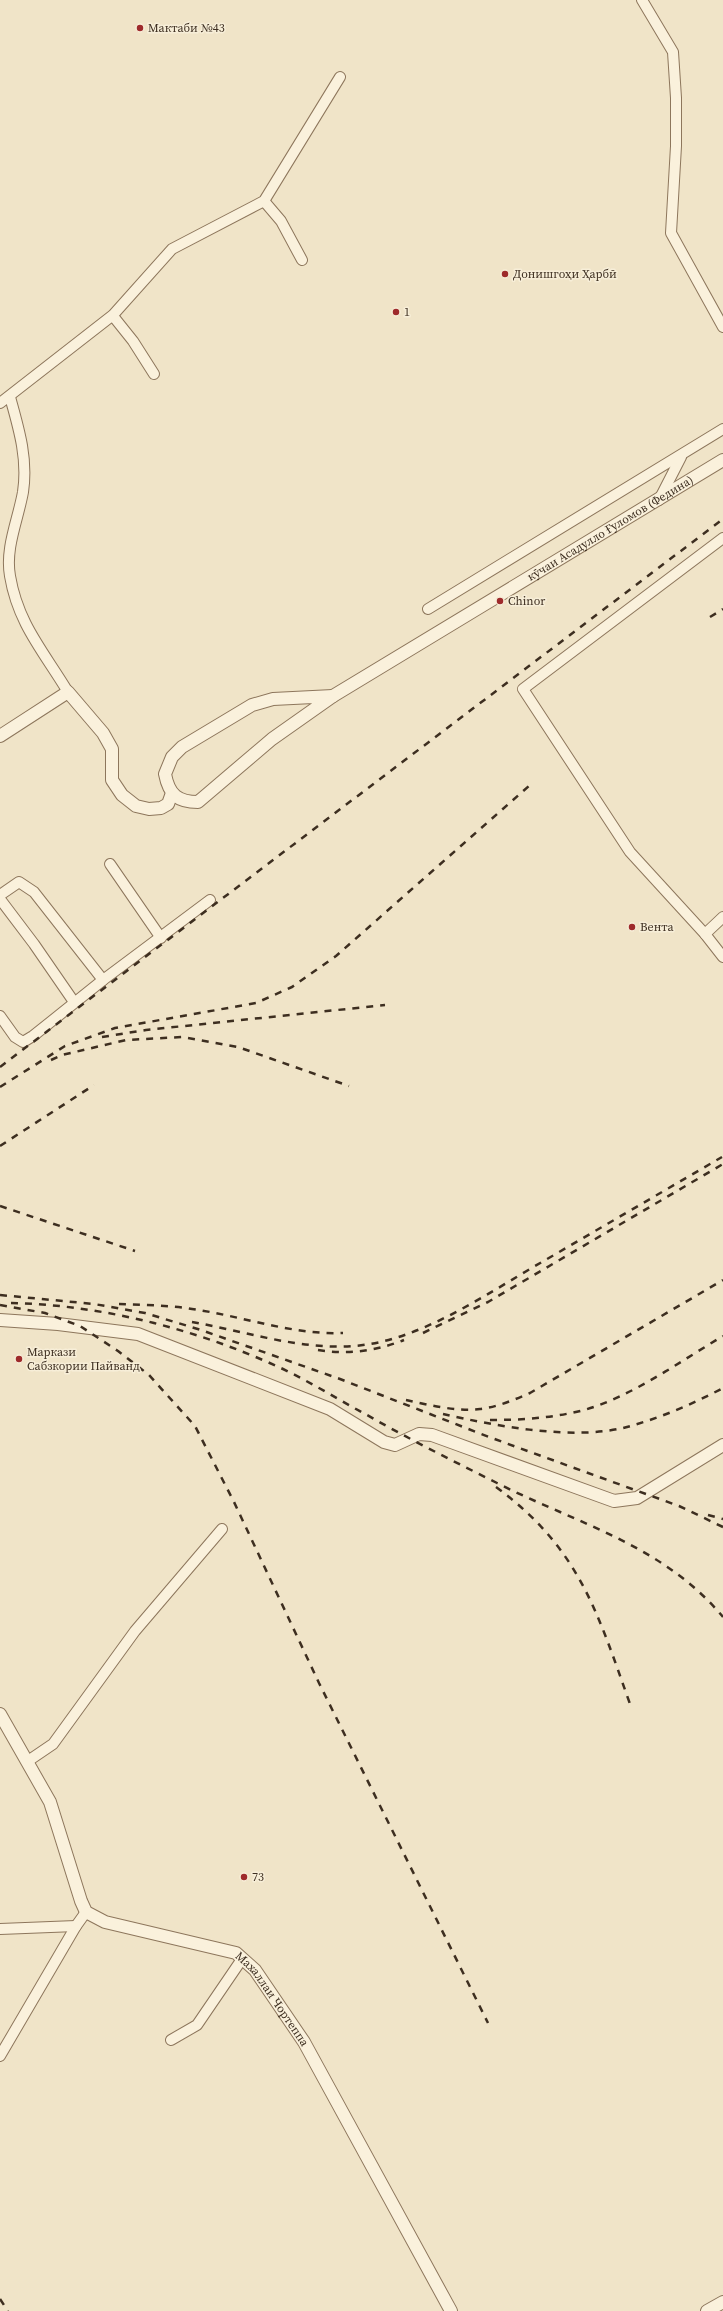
<svg xmlns="http://www.w3.org/2000/svg" width="723" height="2311" font-family="'Source Serif 4',serif">
<style>
.lines{fill:none;stroke-linecap:round;stroke-linejoin:round}
.minor-casing{stroke:#8d765c;stroke-width:12}
.tertiary-casing{stroke:#8d765c;stroke-width:14}
.minor{stroke:#faf1dc;stroke-width:10}
.tertiary{stroke:#faf1dc;stroke-width:12}
.rail{stroke:#3d2e20;stroke-width:2.5;stroke-dasharray:7 7;stroke-linecap:butt}
.poi-dot{fill:#9e2a2b;stroke:#f7eed8;stroke-width:1.5}
.labels{text-anchor:middle;stroke-width:3;stroke-linejoin:round;paint-order:stroke}
.poi-label{font-size:12px;fill:#3d2e20;stroke:#f7eed8;text-anchor:start}
.street-label{font-size:12px;fill:#3d2e20;stroke:#f7eed8}
</style>
<rect width="100%" height="100%" fill="#f0e4c8"/>
<g class="lines">
<g class="minor-casing">
<g id="minor">
<polyline points="642,0 673,52 676,98 676,146 671,233 723,327"/>
<polyline points="264,201 281,221 302,260"/>
<polyline points="113,316 133,341 154,374"/>
<path d="M 10,397 C 19,429 28,459 23,492 C 18,520 5,548 10,576 C 18,624 44,652 68,692"/>
<polyline points="0,403 113,315 172,249 264,201 340,77"/>
<polyline points="659,500 681,457"/>
<polyline points="723,538 523,689 630,852 705,934 723,957"/>
<polyline points="428,609 723,429"/>
<polyline points="110,864 161,938"/>
<polyline points="0,895 19,882 34,892 103,980"/>
<polyline points="0,899 34,944 74,1002"/>
<polyline points="705,934 723,917"/>
<polyline points="0,1016 15,1037 23,1042 33,1036 103,980 210,900"/>
<polyline points="28,1761 53,1744 135,1631 222,1529"/>
<polyline points="0,1929 76,1926"/>
<polyline points="171,2040 197,2025 242,1959"/>
<polyline points="0,2056 76,1926 86,1912"/>
</g>
</g>
<g class="tertiary-casing">
<g id="tertiary">
<path id="s1" d="M 333,696 L 723,460"/>
<path d="M 333,696 L 272,739 L 198,802 C 178,802 169,795 165,774 L 172,757 L 182,747 L 252,705 L 273,699 Z"/>
<polyline points="0,736 68,692 103,733 112,749 112,780 122,795 136,806 149,809 161,808 168,804 172,793"/>
<polyline points="0,1320 58,1324 138,1334 330,1409 384,1442 395,1445 419,1434 432,1435 614,1501 637,1498 723,1445"/>
<path id="s2" d="M 0,1714 L 50,1802 L 81,1901 L 86,1912 L 105,1922 L 236,1953 L 255,1970 L 304,2042 L 451,2311"/>
<polyline points="707,2311 723,2302"/>
</g>
</g>
<use href="#minor" class="minor"/>
<use href="#tertiary" class="tertiary"/>
<g class="rail">
<polyline points="710,617 723,609"/>
<polyline points="102,1037 146,1030 385,1005"/>
<polyline points="51,1060 62,1055 126,1040 183,1037 238,1047 349,1086"/>
<polyline points="0,1067 723,519"/>
<polyline points="0,1087 65,1046 115,1028 256,1003 292,987 336,956 530,785"/>
<polyline points="0,1146 94,1085"/>
<polyline points="0,1206 135,1251"/>
<polyline points="0,1295 94,1304 145,1313 201,1330 340,1379 489,1437 679,1506 723,1527"/>
<path d="M 11,1303 C 104,1305 199,1330 283,1369 C 312,1383 339,1400 367,1415 C 409,1439 453,1461 497,1483 C 578,1524 663,1545 723,1617"/>
<path d="M 119,1304 C 143,1305 168,1305 192,1309 C 242,1316 292,1335 343,1333"/>
<polyline points="0,1305 45,1313 80,1326 118,1351 149,1375 195,1426 234,1502 319,1683 488,2023"/>
<path d="M 192,1322 C 244,1331 299,1350 353,1346 C 419,1342 486,1294 542,1262 C 602,1227 662,1192 722,1157"/>
<polyline points="423,1333 488,1302 723,1164"/>
<path d="M 318,1350 C 348,1355 376,1351 404,1340"/>
<path d="M 406,1400 C 429,1405 457,1412 480,1409 C 497,1407 514,1400 530,1393 L 723,1280"/>
<path d="M 443,1414 C 496,1426 574,1441 627,1427 C 660,1418 693,1404 723,1388"/>
<path d="M 490,1420 C 522,1420 553,1418 584,1410 C 633,1396 679,1362 723,1336"/>
<path d="M 496,1487 C 579,1548 597,1611 630,1704"/>
<polyline points="708,1515 723,1519"/>
<polyline points="0,2299 8,2311"/>
</g>
</g>
<g class="poi-dot">
<circle cx="140" cy="28" r="4"/>
<circle cx="505" cy="274" r="4"/>
<circle cx="396" cy="312" r="4"/>
<circle cx="500" cy="601" r="4"/>
<circle cx="632" cy="927" r="4"/>
<circle cx="19" cy="1359" r="4"/>
<circle cx="244" cy="1877" r="4"/>
</g>
<g class="labels">
<g class="poi-label">
<text x="148" y="32">Мактаби №43</text>
<text x="513" y="278">Донишгоҳи Ҳарбӣ</text>
<text x="404" y="316">1</text>
<text x="508" y="605">Chinor</text>
<text x="640" y="931">Вента</text>
<text x="27" y="1356">Маркази<tspan x="27" dy="14">Сабзкории Пайванд</tspan></text>
<text x="252" y="1881">73</text>
</g>
<g class="street-label">
<text dy="4" stroke="none"><textPath href="#s1" startOffset="324">кӯчаи Асадулло Ғуломов (Федина)</textPath></text>
<text dy="4" stroke="none"><textPath href="#s2" startOffset="432">Махаллаи Чортеппа</textPath></text>
</g>
</g>
</svg>
